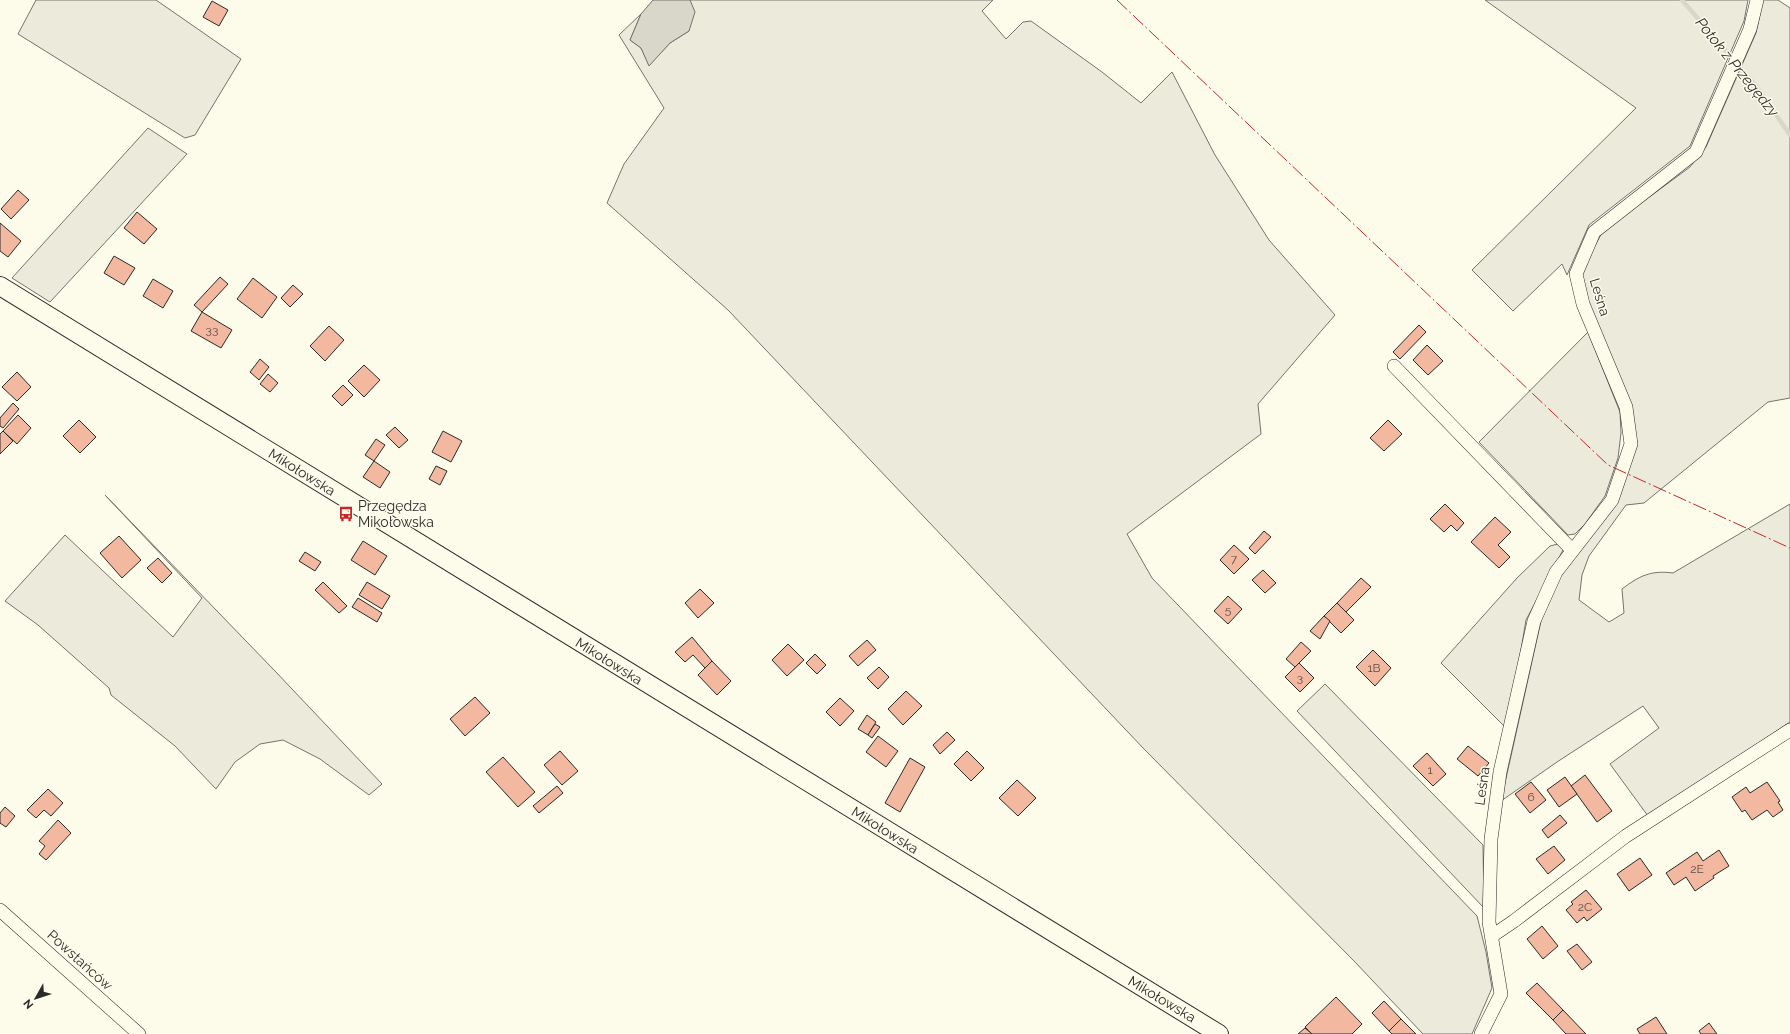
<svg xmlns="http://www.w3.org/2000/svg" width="1790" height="1034" font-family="Raleway,sans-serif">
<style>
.green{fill:#ecebdb;stroke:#74746e}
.water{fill:#d8d7c9;stroke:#74746e}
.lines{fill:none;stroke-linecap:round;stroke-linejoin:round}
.stream{stroke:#d8d7c9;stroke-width:4.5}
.building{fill:#f2b8a0;stroke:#2b2b2b}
.street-casing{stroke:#2b2b2b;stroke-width:14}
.secondary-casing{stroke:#2b2b2b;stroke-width:20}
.street{stroke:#fdfbea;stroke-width:13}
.secondary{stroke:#fdfbea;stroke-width:18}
.power{stroke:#c62828;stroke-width:1;stroke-dasharray:14 3 2 3;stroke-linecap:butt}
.labels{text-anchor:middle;stroke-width:3;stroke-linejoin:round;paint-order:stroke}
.number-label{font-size:12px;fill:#5d4e48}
.street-label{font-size:14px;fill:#2b2b2b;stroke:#fdfbea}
.poi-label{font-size:14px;fill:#2b2b2b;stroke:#fdfbea;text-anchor:start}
.water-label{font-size:15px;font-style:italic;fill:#2b2b2b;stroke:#fdfbea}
</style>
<rect width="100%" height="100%" fill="#fdfbea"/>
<g class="green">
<polygon points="36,0 156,0 241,59 195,135 185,138 18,34"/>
<polygon points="690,0 993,0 982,11 1006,39 1023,22 1031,21 1102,72 1141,103 1172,72 1215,155 1269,240 1335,315 1258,404 1261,434 1127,534 1152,578 1477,916 1486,952 1492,988 1472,1034 1423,1034 1355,962 1144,749 728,310 607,203 624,164 664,108 619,35 641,14 630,40 641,48 649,65 670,43 689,31"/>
<polygon points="1485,0 1748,0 1744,21 1690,146 1589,225 1567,275 1562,264 1513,311 1472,270 1636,108"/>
<path d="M 1763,0 L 1778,0 L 1790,8 L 1790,398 L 1768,402 L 1644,503 L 1626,505 L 1589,556 L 1582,575 L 1579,600 L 1609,622 L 1624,613 L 1622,589 C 1639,576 1651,570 1673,573 L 1790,504 L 1790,722 L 1648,816 L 1610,764 L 1659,728 L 1643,706 L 1557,762 L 1501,801 L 1541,621 L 1558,579 L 1580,550 L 1637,442 L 1588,303 L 1582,276 L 1592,251 L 1603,231 L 1690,167 L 1706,147 L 1756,33 Z"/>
<polygon points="148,128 187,154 50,302 12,278"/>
<polygon points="1588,332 1620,412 1621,433 1618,458 1605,496 1585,524 1575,534 1568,535 1479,442"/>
<polygon points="105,495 274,670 382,784 369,795 320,759 283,740 260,744 235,762 216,789 175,746 111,695 109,688 38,625 5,601 65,535 173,637 202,598"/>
<polygon points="1562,543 1563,550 1526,620 1513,697 1504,726 1441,663 1517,578 1550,546"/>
<polygon points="1325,684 1483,845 1484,908 1297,711"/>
</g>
<polygon class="water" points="653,0 690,0 695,12 689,31 670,43 649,66 641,48 630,40 641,14"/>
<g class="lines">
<polyline class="stream" points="1682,0 1756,86 1790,135"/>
</g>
<g class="building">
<polygon points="212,1 228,10 219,26 203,17"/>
<polygon points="18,190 29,200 11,219 1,209"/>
<polygon points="137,212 157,229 144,244 124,228"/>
<polygon points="0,223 21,241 8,257 0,251"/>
<polygon points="114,256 135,268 124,285 104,273"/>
<polygon points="220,277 228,284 202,312 194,305"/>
<polygon points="253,278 277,297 262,318 237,299"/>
<polygon points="153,279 173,291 163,308 143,296"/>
<polygon points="293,285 303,294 290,307 281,298"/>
<polygon points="202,312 232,330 221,348 191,331"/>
<polygon points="1419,325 1426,332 1400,359 1393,352"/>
<polygon points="329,326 344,340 325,361 310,346"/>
<polygon points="1427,345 1443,361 1428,375 1413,360"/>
<polygon points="260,359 269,367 259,380 250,372"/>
<polygon points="364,365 380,380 364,397 348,381"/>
<polygon points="17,372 31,387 17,401 2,387"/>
<polygon points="268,374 278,383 270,392 260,384"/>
<polygon points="343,385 353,395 342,406 332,396"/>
<polygon points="13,403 19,409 3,428 0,426 0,418"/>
<polygon points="18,415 31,428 17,444 3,431"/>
<polygon points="79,420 96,437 80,453 63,436"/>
<polygon points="1388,420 1402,434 1384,451 1370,438"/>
<polygon points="395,427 408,440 399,448 386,435"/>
<polygon points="3,431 13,441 0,454 0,434"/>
<polygon points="443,431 462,441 451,462 432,452"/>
<polygon points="376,439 385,445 374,461 365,455"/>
<polygon points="374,461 390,472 380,488 363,477"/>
<polygon points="436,466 447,471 440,485 429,479"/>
<polygon points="1445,504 1464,523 1457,531 1451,525 1444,532 1430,519"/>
<polygon points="1495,517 1511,532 1498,545 1510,557 1499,568 1471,542"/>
<polygon points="1264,531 1271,537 1255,554 1249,548"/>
<polygon points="119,536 141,560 122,578 100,553"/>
<polygon points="363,541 387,556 375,575 351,560"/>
<polygon points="1234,545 1249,559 1234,574 1220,560"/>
<polygon points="305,552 321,562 315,571 299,561"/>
<polygon points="158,558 172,573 162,583 147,568"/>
<polygon points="1263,570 1276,583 1265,593 1252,580"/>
<polygon points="1361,578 1371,587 1346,612 1337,603"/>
<polygon points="323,582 347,606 339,613 315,590"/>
<polygon points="367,582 390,596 382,609 359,595"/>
<polygon points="700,589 714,603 698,618 685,603"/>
<polygon points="1228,596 1242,609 1228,624 1214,611"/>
<polygon points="358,598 382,613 377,622 352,607"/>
<polygon points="1337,603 1354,620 1341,633 1324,616"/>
<polygon points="1324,616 1330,621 1320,639 1310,631"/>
<polygon points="692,637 712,661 705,668 693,655 685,662 675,652"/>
<polygon points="867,640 876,650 858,666 849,656"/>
<polygon points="1301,642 1311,651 1295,667 1286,659"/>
<polygon points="788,644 804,660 787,676 772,660"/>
<polygon points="1373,650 1391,668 1375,686 1356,667"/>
<polygon points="815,654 826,665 817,674 806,663"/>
<polygon points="712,661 731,681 717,695 698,675"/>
<polygon points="1299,663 1314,678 1300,692 1285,677"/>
<polygon points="879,667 889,677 878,689 867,678"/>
<polygon points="906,691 922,706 903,725 888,709"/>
<polygon points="475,697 490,713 465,736 450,719"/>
<polygon points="840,698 854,711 840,726 826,712"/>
<polygon points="867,715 876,722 868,735 858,729"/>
<polygon points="875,724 880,727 872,738 868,735"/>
<polygon points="947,732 955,740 940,754 933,745"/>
<polygon points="878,736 898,751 886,767 866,752"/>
<polygon points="1468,746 1489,763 1478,776 1457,759"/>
<polygon points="560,751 578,771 562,785 544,765"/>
<polygon points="967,751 984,768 971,781 954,764"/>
<polygon points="1427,753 1446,774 1433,786 1413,766"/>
<polygon points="503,757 535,792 518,807 486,772"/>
<polygon points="910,758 925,767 900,812 885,803"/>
<polygon points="1585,775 1612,811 1597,822 1571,786"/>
<polygon points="1565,777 1577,794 1559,807 1547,790"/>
<polygon points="1017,780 1036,798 1018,816 999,798"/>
<polygon points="1531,782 1546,800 1530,813 1515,794"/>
<polygon points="1767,782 1780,801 1778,802 1783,810 1773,817 1767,810 1752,820 1745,810 1742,812 1732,797 1746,787 1750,793"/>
<polygon points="557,786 563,793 539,813 533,806"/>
<polygon points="48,789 63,803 51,816 44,810 36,818 27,810"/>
<polygon points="5,807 15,816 6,827 0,823 0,813"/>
<polygon points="1560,815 1567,823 1548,838 1542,830"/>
<polygon points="58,820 71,833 46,860 39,854 45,846 39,841"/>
<polygon points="1554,846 1565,860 1548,874 1536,859"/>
<polygon points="1719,850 1729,866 1713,876 1714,878 1695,891 1686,877 1674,885 1666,873 1697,852 1703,861"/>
<polygon points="1640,858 1652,875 1629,891 1617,874"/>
<polygon points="1586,890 1602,909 1587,921 1584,917 1577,923 1566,910 1573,904 1571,902"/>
<polygon points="1542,926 1558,946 1543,959 1527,939"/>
<polygon points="1577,944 1592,962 1582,970 1567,951"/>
<polygon points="1537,983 1563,1010 1553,1020 1526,993"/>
<polygon points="1336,997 1362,1024 1352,1034 1312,1034 1305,1027"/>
<polygon points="1384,1001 1401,1019 1389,1031 1372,1013"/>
<polygon points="1563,1010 1586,1034 1566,1034 1553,1020"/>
<polygon points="1656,1017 1667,1034 1640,1034 1637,1029"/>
<polygon points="1401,1019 1416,1034 1392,1034 1389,1031"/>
<polygon points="1709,1023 1717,1034 1701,1034 1699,1031"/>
<polygon points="1305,1028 1312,1034 1298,1034"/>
</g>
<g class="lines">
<g class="street-casing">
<g id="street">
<polyline points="1394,366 1572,550"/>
<polyline points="0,910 139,1034"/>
<polyline points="1492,936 1514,921 1626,836 1790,730"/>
<polyline points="1481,1034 1501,994 1489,922 1491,839 1500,772 1534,621 1556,572 1612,500 1631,444 1626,407 1583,304 1576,274 1594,232 1696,152 1750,29 1757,0"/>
</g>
</g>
<g class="secondary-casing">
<polyline id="secondary" points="0,286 1219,1034"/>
</g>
<use href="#street" class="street"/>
<use href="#secondary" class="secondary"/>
<polyline class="power" points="1117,0 1608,465 1790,548"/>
</g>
<defs>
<g id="bus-bare" transform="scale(1.2)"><path d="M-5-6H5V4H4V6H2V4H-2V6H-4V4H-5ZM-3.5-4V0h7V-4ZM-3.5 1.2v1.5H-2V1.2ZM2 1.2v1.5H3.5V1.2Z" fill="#c62828" stroke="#fdfbea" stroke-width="2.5" paint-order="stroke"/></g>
</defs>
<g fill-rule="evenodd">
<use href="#bus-bare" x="346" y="514"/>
</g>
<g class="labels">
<g class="number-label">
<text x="212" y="334">33</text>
<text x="1234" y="563">7</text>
<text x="1228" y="614">5</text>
<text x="1374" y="672">1B</text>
<text x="1300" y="682">3</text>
<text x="1430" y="774">1</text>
<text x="1531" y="801">6</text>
<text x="1697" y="873">2E</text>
<text x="1585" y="911">2C</text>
</g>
<g class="street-label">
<text transform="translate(1600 297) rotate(73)" y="5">Leśna</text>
<text transform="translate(302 472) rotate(32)" y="5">Mikołowska</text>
<text transform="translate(609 661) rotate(32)" y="5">Mikołowska</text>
<text transform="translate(1482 786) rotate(-82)" y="5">Leśna</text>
<text transform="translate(885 830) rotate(32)" y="5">Mikołowska</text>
<text transform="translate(80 960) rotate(42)" y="5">Powstańców</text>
<text transform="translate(1162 999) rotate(31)" y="5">Mikołowska</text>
</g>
<g class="poi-label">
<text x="358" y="511">Przegędza<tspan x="358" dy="16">Mikołowska</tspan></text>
</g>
<g class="water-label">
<text transform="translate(1737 67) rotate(51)" y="5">Potok z Przegędzy</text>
</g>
</g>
<g transform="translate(36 998) rotate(231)" stroke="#fdfbea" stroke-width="3" paint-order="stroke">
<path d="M0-3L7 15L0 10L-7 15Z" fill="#2b2b2b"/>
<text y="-6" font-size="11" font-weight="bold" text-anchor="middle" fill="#2b2b2b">N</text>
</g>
</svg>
